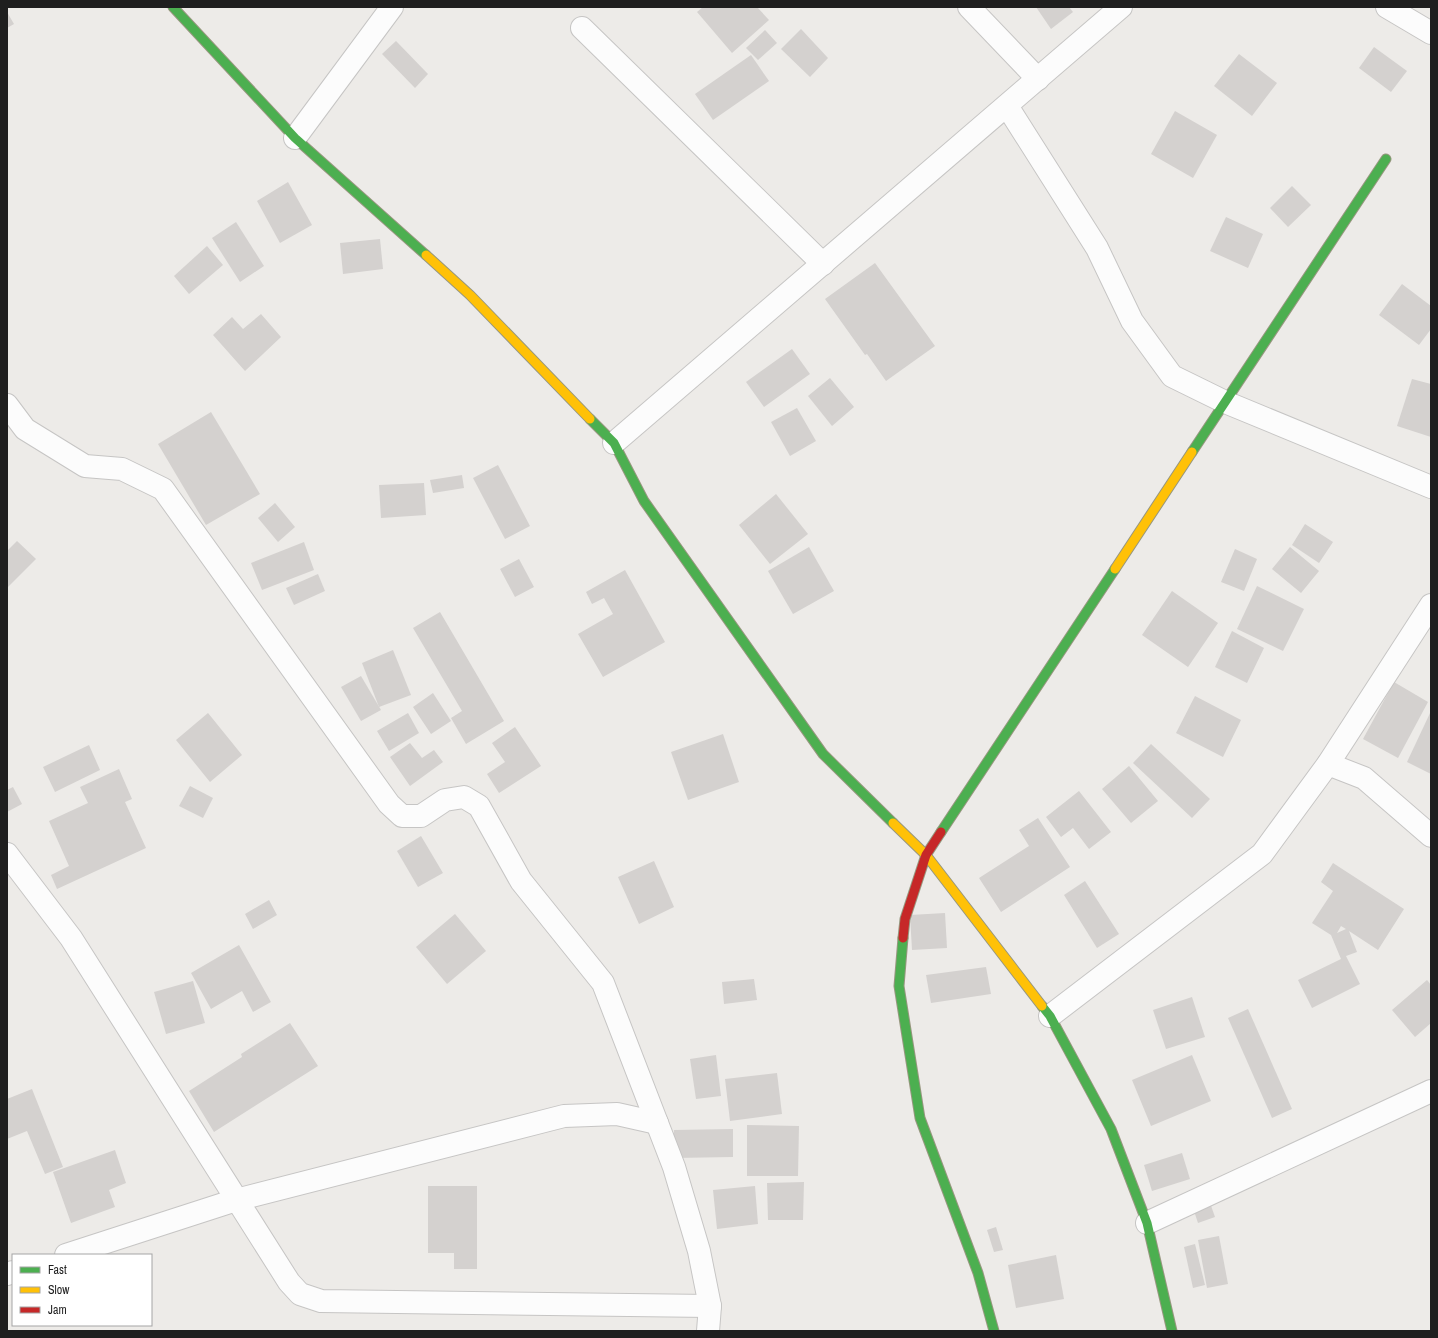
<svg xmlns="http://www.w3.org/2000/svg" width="1438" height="1338" font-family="'Archivo Narrow',sans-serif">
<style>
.building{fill:#d4d1cf;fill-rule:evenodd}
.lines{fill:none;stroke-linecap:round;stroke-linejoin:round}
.street-casing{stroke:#c6c5c4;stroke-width:24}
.fast-casing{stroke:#97977f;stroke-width:11}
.slow-casing{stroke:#97977f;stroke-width:11}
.jam-casing{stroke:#97977f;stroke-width:11}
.street{stroke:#fcfcfc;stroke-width:22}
.fast{stroke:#4caf50;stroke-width:9}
.slow{stroke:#ffc107;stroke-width:9}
.jam{stroke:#c62828;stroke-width:9}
</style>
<rect width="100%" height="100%" fill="#edebe8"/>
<g class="building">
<polygon points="703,7 757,7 769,20 732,53 697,12"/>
<polygon points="1036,7 1069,7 1073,12 1051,29"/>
<polygon points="7,12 14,24 7,28"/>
<polygon points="801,29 828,58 810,77 781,49"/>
<polygon points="765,30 777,43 758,60 746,48"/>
<polygon points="396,41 428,74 415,88 382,54"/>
<polygon points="1374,47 1407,71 1391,92 1359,68"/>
<polygon points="1239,54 1277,83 1252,116 1214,86"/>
<polygon points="751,55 769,81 713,120 695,94"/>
<polygon points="1175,111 1217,135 1193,178 1151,154"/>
<polygon points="288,182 312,225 280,243 257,201"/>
<polygon points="1292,186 1311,205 1288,227 1270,208"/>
<polygon points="1226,217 1263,234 1248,268 1210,251"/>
<polygon points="236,222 264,266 240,282 212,238"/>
<polygon points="380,239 383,269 343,274 340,243"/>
<polygon points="207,246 223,265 189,294 174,276"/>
<polygon points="875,263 935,346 886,381 867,354 865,355 825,299"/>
<polygon points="1402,284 1431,306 1431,329 1419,345 1379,315"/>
<polygon points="261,314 281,337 245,371 213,335 232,317 243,329"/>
<polygon points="792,349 810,374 764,407 746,382"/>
<polygon points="830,378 854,407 832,426 808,396"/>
<polygon points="1412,379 1431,384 1431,437 1397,426"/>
<polygon points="797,408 816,441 790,456 771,422"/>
<polygon points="211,412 260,494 206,525 158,444"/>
<polygon points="498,465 530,526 505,539 473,478"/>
<polygon points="462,475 464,488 433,493 430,480"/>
<polygon points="424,483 426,515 381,518 379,485"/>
<polygon points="776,494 808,534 770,564 739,525"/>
<polygon points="275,503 295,527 278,542 258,518"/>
<polygon points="1305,524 1333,542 1319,563 1292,545"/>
<polygon points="17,541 36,559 7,588 7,551"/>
<polygon points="304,542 314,570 262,590 251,563"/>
<polygon points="809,547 834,591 793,614 768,571"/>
<polygon points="1290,547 1319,571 1301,593 1272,569"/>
<polygon points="1235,549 1257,559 1244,591 1221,582"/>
<polygon points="519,559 534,587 515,597 500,569"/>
<polygon points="625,570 665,642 603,677 578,634 613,614 604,598 592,604 586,592"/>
<polygon points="318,574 325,591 294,605 286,588"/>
<polygon points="1257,586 1304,609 1283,651 1237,629"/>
<polygon points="1172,591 1218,623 1188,667 1142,635"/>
<polygon points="440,612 504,721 466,744 451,718 462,711 413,628"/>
<polygon points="1232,631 1264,648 1247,683 1215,667"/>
<polygon points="393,650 411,695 379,707 362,663"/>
<polygon points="361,676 381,710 361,721 341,687"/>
<polygon points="1394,682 1428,702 1398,758 1363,739"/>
<polygon points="433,693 451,721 431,734 413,707"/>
<polygon points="1195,696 1241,720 1223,757 1176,733"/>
<polygon points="1431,711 1431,774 1407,762"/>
<polygon points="208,713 242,755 210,782 176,740"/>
<polygon points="408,713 419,733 389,751 377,731"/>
<polygon points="515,727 541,766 499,793 487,774 505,762 492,743"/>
<polygon points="723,734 739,782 688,800 671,752"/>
<polygon points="410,743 422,758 434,750 443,762 410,786 390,757"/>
<polygon points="1151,744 1210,799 1192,818 1133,763"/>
<polygon points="89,745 100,770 55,792 43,767"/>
<polygon points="1129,766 1158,801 1131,823 1102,789"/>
<polygon points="119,769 132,799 125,802 146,848 57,889 51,875 69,866 49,821 88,803 80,787"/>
<polygon points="190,786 213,798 203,818 179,806"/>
<polygon points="13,787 22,804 7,812 7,790"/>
<polygon points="1079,791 1111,832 1089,849 1073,828 1061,837 1046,817"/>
<polygon points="1038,818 1070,867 1001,912 979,878 1029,846 1019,830"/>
<polygon points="421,836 443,873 418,887 397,851"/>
<polygon points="654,861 674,907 639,924 618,877"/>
<path d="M 1333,863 L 1404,909 L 1378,950 L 1349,931 L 1357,952 L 1346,956 L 1360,984 L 1312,1008 L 1298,980 L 1341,959 L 1331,935 L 1312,923 L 1333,891 L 1321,882 ZM 1341,926 L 1346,929 L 1337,933 Z"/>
<polygon points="1085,881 1119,934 1097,948 1064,895"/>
<polygon points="269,900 277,915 253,929 245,914"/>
<polygon points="945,913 947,948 912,950 910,915"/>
<polygon points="455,914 486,951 447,984 416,947"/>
<polygon points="239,945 271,1002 253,1012 242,991 211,1009 191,973"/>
<polygon points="986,967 991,994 931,1003 926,975"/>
<polygon points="754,979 757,1000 724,1004 722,982"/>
<polygon points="1427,980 1431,985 1431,1023 1415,1037 1392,1010"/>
<polygon points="193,981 205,1023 166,1034 154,992"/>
<polygon points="1192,997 1205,1037 1166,1049 1153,1010"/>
<polygon points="1248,1009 1292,1109 1272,1118 1228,1018"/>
<polygon points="290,1023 318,1066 214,1132 189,1091 242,1057 241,1054"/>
<polygon points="716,1055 721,1096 696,1099 690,1059"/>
<polygon points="1192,1055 1211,1101 1151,1126 1132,1080"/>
<polygon points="777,1073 782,1114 730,1121 725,1079"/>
<polygon points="32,1089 63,1167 45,1174 27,1131 7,1139 7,1099"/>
<polygon points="747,1125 799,1126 798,1176 747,1176"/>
<polygon points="733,1129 733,1157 674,1158 674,1130"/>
<polygon points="115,1150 126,1183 109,1190 115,1207 71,1223 53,1172"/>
<polygon points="1182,1153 1190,1179 1152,1191 1144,1165"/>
<polygon points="804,1182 803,1220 768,1220 767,1183"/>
<polygon points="428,1186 477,1186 477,1269 454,1269 454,1253 428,1253"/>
<polygon points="755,1186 758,1224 717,1229 713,1190"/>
<polygon points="1209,1200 1215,1217 1198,1223 1192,1205"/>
<polygon points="996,1227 1003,1250 994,1252 987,1230"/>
<polygon points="1219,1236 1228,1284 1207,1288 1198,1240"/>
<polygon points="1195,1244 1205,1285 1193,1288 1184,1247"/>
<polygon points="1056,1255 1064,1299 1016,1308 1008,1265"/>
</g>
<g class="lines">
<g class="street-casing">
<g id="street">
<polyline points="969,7 1038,79"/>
<polyline points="1387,7 1431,33"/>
<polyline points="582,28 823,264"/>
<polyline points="1007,106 1097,248 1132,321 1172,376 1225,402 1431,487"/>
<polyline points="295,138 392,7"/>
<polyline points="7,405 25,429 85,466 122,469 163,489 389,804 402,816 421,816 445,800 464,797 479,806 521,881 603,983 674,1167 699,1251 710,1306 708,1331"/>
<polyline points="614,443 1121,7"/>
<polyline points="1328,764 1364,778 1431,836"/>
<polyline points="7,854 71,938 289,1282 300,1294 321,1301 710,1306"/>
<polyline points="1050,1016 1262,854 1328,764 1431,605"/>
<polyline points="1147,1223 1431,1091"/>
<polyline points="66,1255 236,1200 564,1116 617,1114 657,1123"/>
<polyline points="7,1274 13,1272"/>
</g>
</g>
<g class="fast-casing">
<g id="fast">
<polyline points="173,7 295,138 426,255"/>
<polyline points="590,419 614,443 644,501 823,754 893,823"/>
<polyline points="1192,452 1386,159"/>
<polyline points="941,832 1115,569"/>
<polyline points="903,938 899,986 920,1118 978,1273 994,1331"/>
<polyline points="1042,1006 1050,1016 1111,1129 1147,1223 1172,1331"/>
</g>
</g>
<g class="slow-casing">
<g id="slow">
<polyline points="426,255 470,295 590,419"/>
<polyline points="1115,569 1192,452"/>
<polyline points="893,823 926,855 1042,1006"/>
</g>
</g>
<g class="jam-casing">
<polyline id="jam" points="903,938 905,919 926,855 941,832"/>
</g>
<use href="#street" class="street"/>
<use href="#fast" class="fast"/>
<use href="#slow" class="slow"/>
<use href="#jam" class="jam"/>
</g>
<rect width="1438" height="1338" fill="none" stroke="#1f1f1f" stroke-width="16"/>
<rect x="12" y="1254" width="140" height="72" fill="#ffffff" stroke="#a5a5a5"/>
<rect x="20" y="1267" width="20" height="6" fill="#4caf50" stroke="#a5a5a5"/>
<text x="48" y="1274" font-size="12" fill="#1f1f1f">Fast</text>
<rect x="20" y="1287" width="20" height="6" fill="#ffc107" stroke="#a5a5a5"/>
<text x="48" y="1294" font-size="12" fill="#1f1f1f">Slow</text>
<rect x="20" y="1307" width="20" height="6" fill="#c62828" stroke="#a5a5a5"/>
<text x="48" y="1314" font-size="12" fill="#1f1f1f">Jam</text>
</svg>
